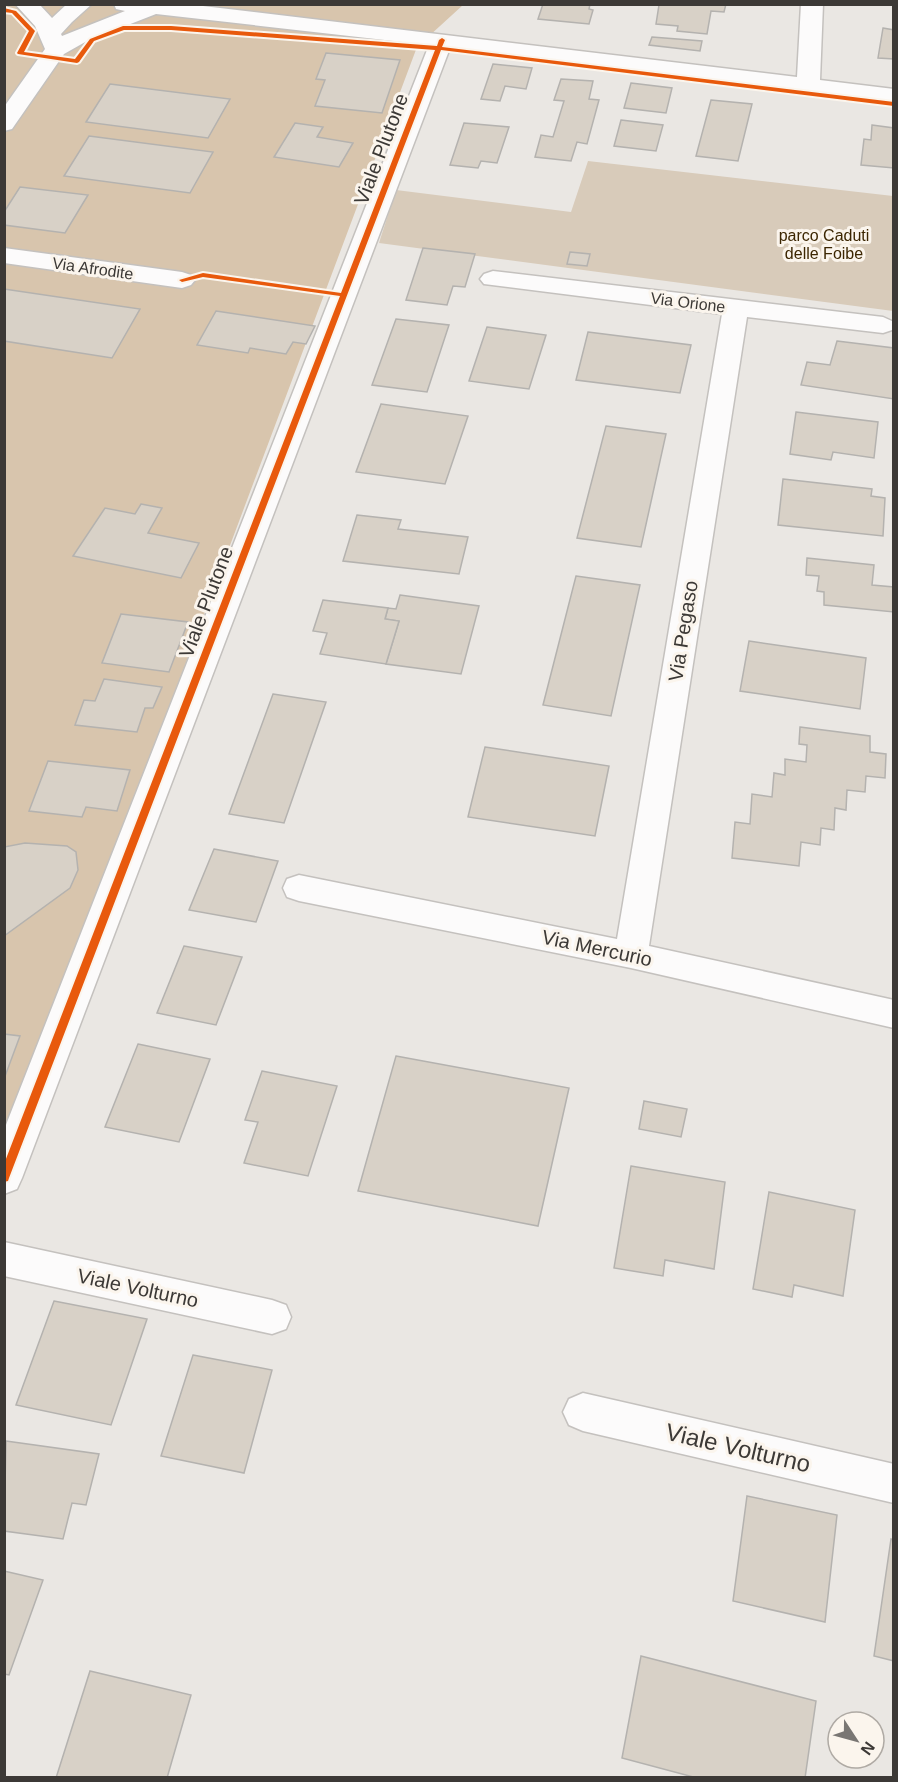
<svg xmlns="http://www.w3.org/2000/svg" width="898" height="1782" font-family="Helvetica,sans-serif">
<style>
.green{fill:#d8cbba}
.forest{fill:#d8c5ad}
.building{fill:#d8d1c7;stroke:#b4b2af;stroke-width:1.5}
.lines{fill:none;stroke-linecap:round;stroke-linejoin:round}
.minor-casing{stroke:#c4c1be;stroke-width:3}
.minor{fill:#fcfbfb;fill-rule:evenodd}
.cycleway-casing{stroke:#fbf5ed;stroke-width:4}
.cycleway{fill:#e8590c;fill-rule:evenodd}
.labels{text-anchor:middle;stroke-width:6;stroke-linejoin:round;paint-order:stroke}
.far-park-label{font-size:16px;fill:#3c2602;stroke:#fbf5ed}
.far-street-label{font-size:16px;fill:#3c3936;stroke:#fbf5ed}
.street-label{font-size:20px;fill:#3c3936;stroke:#fbf5ed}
.near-street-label{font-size:24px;fill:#3c3936;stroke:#fbf5ed}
</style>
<rect width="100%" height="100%" fill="#eae7e3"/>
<polygon class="green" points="588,161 893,196 893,311 379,243 396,190 571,212"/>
<polygon class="forest" points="5,5 463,5 417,47 5,1145"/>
<g class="building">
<polygon points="543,4 590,4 589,9 593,10 589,24 538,19"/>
<polygon points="670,4 726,4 724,12 711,11 707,34 677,31 678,26 656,24 659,5"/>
<polygon points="883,28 894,30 894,59 878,58"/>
<polygon points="652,37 702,41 700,51 649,45"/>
<polygon points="326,53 400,60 382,113 315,106 325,80 316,79"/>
<polygon points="493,64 532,68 526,89 505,86 500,101 481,99"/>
<polygon points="561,79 593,81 589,99 599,100 587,144 577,142 571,161 535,157 541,135 553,137 564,101 554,100"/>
<polygon points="631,83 672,88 666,113 624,108"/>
<polygon points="110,84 230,99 208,138 86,122"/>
<polygon points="711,100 752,104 738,161 696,156"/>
<polygon points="621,120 663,125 656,151 614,146"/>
<polygon points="295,123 323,127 317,137 353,143 339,167 274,157"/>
<polygon points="464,123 509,127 497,163 481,161 478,168 450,165"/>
<polygon points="872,125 894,128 894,168 861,165 864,139 871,140"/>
<polygon points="89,136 213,152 190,193 64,176"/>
<polygon points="20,187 88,195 65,233 4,225 4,212"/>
<polygon points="423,248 475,254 465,287 453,286 447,305 406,300"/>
<polygon points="570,252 590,254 587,266 567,264"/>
<polygon points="4,289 140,309 112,358 4,341"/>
<polygon points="216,311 315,326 306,344 293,342 286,354 250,348 248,353 197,345"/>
<polygon points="396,319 449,325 427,392 372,385"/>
<polygon points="487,327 546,335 529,389 469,381"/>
<polygon points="588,332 691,345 680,393 576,380"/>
<polygon points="837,341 894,348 894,399 801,385 807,362 830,365"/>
<polygon points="381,404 468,416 445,484 356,472"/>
<polygon points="796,412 878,422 874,458 833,452 831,460 790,454"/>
<polygon points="606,426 666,434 641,547 577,538"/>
<polygon points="783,479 872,489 871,496 885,498 883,536 778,525"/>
<polygon points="141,504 162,508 148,533 199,543 181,578 73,556 105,508 135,514"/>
<polygon points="357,515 401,520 398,529 468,537 459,574 343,561"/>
<polygon points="807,558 874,565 872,585 894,587 894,612 824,605 824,592 817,591 819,576 806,575"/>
<polygon points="576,576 640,585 611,716 543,705"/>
<polygon points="400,595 479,606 461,674 386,664 399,621 385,619 388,608 396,609"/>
<polygon points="323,600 388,608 385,619 399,621 386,664 320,654 327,633 313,631"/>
<polygon points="121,614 188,622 169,672 102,663"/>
<polygon points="749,641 866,658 860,709 740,691"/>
<polygon points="104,679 162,687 153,708 145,708 137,732 75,725 84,700 95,701"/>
<polygon points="273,694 326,702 284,823 229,814"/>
<polygon points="800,727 870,736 870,752 886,754 885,778 866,776 865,792 847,790 846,810 835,808 834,830 821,828 820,845 801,842 799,866 732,858 735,822 750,824 752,794 772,797 774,773 785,775 785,759 806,762 807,745 799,744"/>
<polygon points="485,747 609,766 595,836 468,817"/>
<polygon points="48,761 130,770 117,811 86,807 82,817 29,811"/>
<polygon points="25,843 67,846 76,852 78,870 70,888 4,936 4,847"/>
<polygon points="214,849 278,861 256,922 189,910"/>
<polygon points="184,946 242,957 216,1025 157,1013"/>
<polygon points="4,1034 20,1036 4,1079"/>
<polygon points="138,1044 210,1059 179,1142 105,1127"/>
<polygon points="396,1056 569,1088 538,1226 358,1191"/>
<polygon points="262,1071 337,1086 308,1176 244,1163 258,1122 245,1120"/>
<polygon points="644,1101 687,1109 681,1137 639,1129"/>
<polygon points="631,1166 725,1182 714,1269 665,1260 663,1276 614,1268"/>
<polygon points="769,1192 855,1210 843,1296 794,1285 792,1297 753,1289"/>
<polygon points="54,1301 147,1319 111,1425 16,1405"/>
<polygon points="193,1355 272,1370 244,1473 161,1456"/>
<polygon points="6,1441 99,1454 86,1505 72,1503 63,1539 4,1531"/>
<polygon points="747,1496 837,1515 825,1622 733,1601"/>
<polygon points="891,1539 894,1540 894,1661 874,1656"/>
<polygon points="4,1571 43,1580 9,1675 4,1674"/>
<polygon points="641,1656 816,1701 805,1778 697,1778 622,1758"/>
<polygon points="90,1671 191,1695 167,1778 56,1778"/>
</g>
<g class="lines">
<g class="minor-casing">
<g id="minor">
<polygon points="15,4 39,4 52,18 67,4 92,4 72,22 61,34 62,36 125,11 116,9 114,4 186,4 797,77 801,4 823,4 820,80 894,89 894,103 450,48 22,1178 17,1189 4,1194 4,1130 429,45 156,14 87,41 64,54 12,129 4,131 4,107 45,49 35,26"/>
<polygon points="4,248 182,272 191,275 195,280 191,285 182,288 4,263"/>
<polygon points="493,271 883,317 894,322 892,330 883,333 747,317 649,946 894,1000 894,1028 631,968 299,901 287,897 283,888 287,879 299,875 617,939 722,314 484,284 480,279 484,274"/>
<polygon points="4,1242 272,1300 286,1305 291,1317 286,1329 272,1334 4,1276"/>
<polygon points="583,1393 894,1464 894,1503 583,1431 569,1425 563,1412 569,1399"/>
</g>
</g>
<use href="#minor" class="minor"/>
<g class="cycleway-casing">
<polygon id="cycleway" points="4,8 16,11 35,31 24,52 75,59 90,39 123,26 171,26 437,46 439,40 442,38 445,40 442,47 894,102 894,106 441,50 9,1178 8,1181 4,1182 4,1164 340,296 203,277 182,282 179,280 203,273 341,293 435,50 171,30 124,30 94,41 79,62 77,63 18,54 17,53 29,31 12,13 4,12"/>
</g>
<use href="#cycleway" class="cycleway"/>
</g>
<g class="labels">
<g class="far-park-label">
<text x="824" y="241">parco Caduti<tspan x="824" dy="18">delle Foibe</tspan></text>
</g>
<g class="far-street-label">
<text transform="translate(93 268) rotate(8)" y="6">Via Afrodite</text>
<text transform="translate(688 302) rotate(7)" y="6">Via Orione</text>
</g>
<g class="street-label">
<text transform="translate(381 149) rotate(-69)" y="7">Viale Plutone</text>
<text transform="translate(206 602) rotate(-69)" y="7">Viale Plutone</text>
<text transform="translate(683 631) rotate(-81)" y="7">Via Pegaso</text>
<text transform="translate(597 948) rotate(12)" y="7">Via Mercurio</text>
<text transform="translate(138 1288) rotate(12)" y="7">Viale Volturno</text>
</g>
<g class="near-street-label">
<text transform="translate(738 1448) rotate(13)" y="8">Viale Volturno</text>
</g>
</g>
<rect width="898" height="1782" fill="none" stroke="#3c3936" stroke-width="12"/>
<g transform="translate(856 1740) rotate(126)"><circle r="28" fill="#fbf5ed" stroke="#afaaa4" stroke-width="1.5"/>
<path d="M0-4.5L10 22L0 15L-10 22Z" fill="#797673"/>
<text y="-9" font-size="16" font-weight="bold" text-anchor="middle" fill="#3c3936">N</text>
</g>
</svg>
